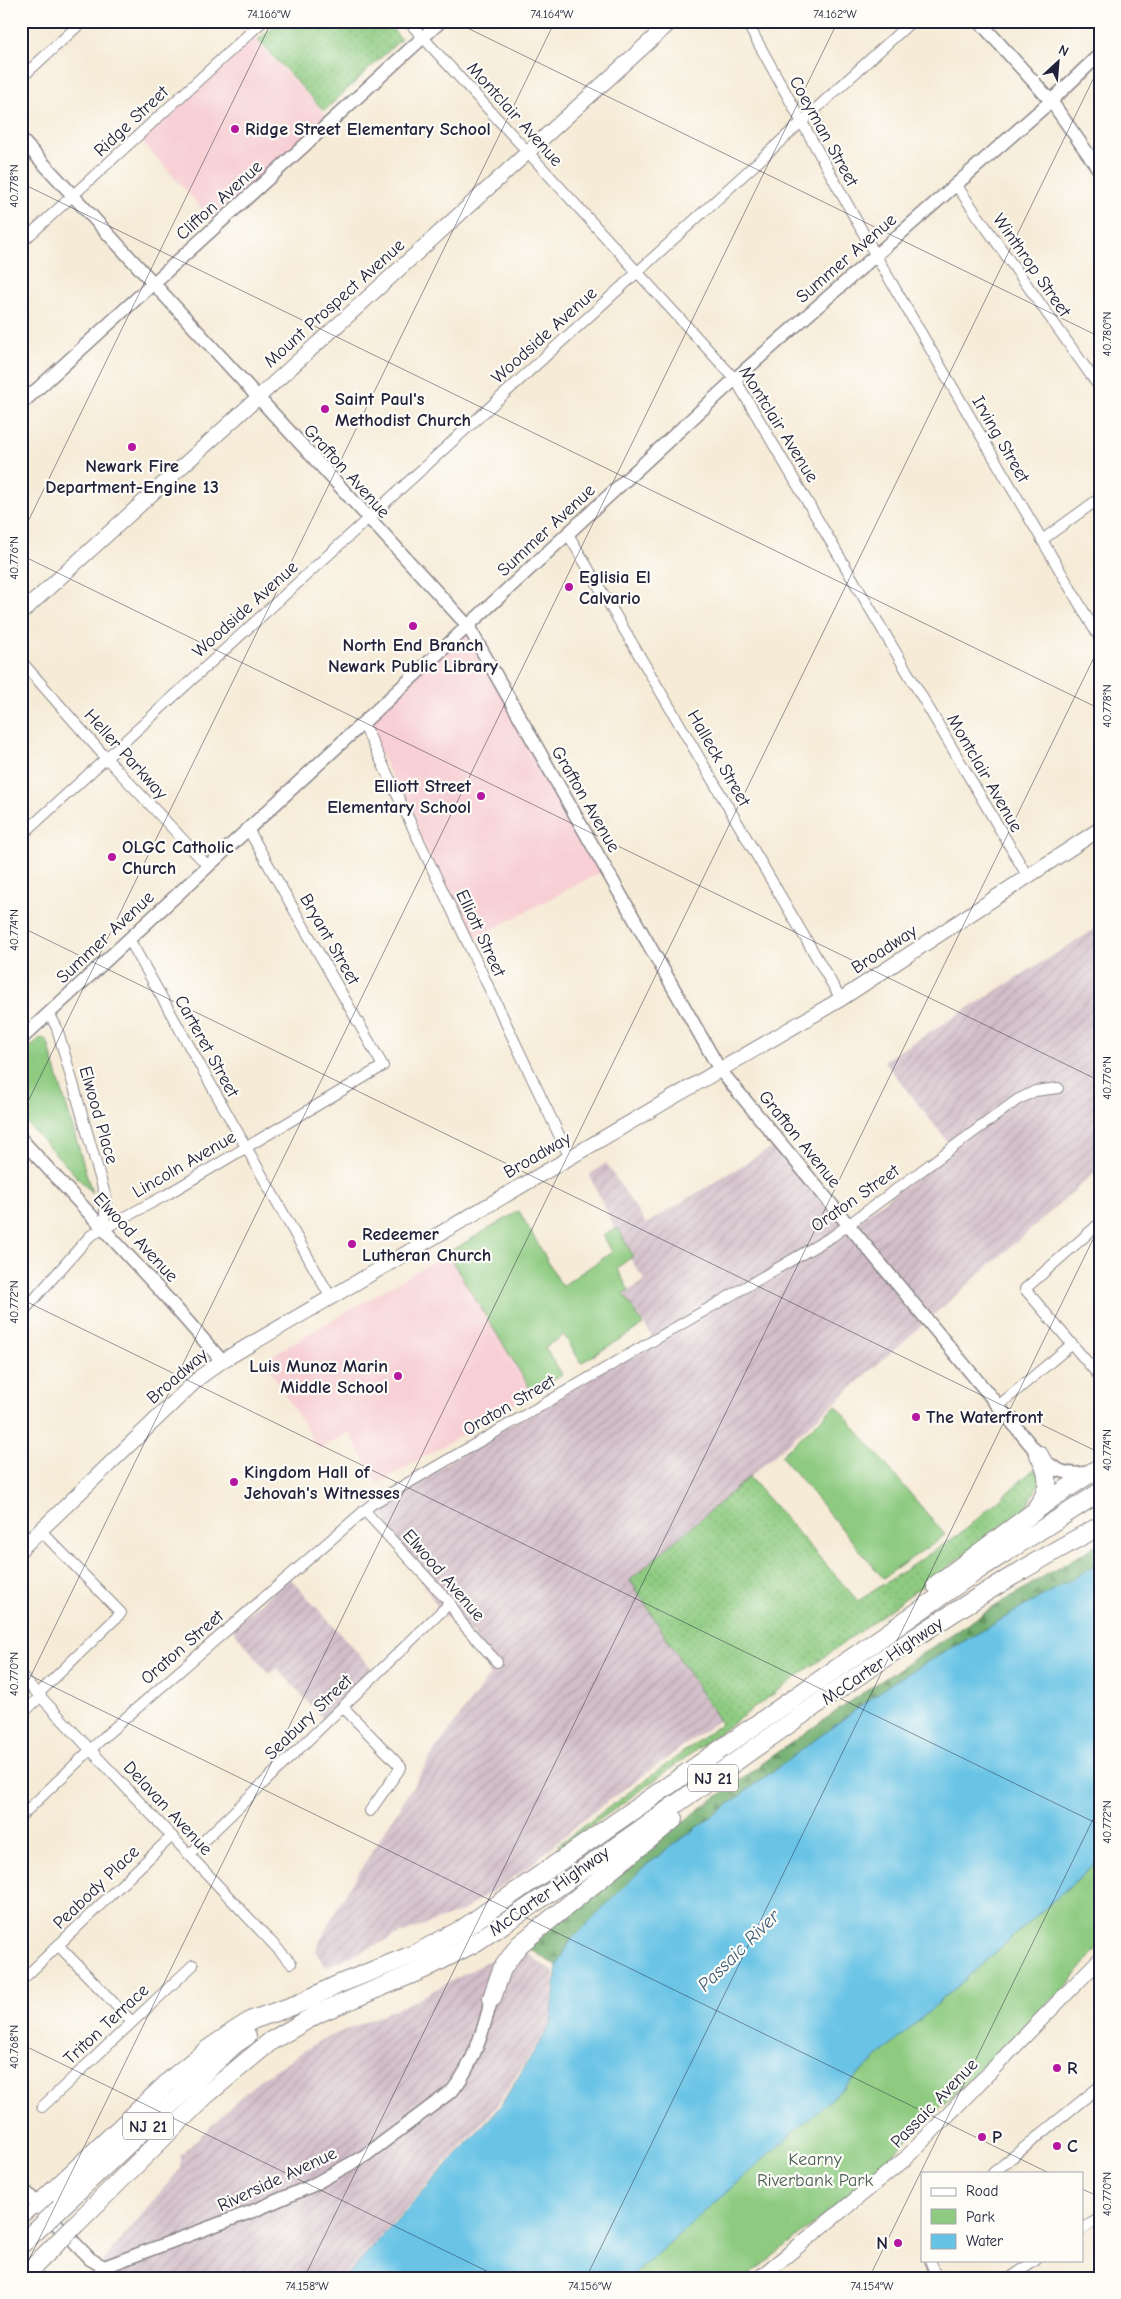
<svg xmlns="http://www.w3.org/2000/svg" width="1121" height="2299" font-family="'Comic Neue',sans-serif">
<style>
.built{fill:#f7cfd4}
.industrial{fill:url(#industrial-furrows)}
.grass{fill:url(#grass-dots);stroke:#58765e}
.forest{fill:url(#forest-firs);stroke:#4a6855}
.park{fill:#8ecb81;stroke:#58765e}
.water{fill:#67c3e5;stroke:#447290}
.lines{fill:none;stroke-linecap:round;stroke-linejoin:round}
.minor-casing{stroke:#8c8689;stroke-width:12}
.tertiary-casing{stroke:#8c8689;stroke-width:15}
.secondary-casing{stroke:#8c8689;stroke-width:16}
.motorway-casing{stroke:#8c8689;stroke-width:20}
.minor{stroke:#fff;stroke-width:10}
.tertiary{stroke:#fff;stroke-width:12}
.secondary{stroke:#fff;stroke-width:14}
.motorway{stroke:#fff;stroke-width:18}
.motorway-bridge-casing{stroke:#8c8689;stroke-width:20;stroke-linecap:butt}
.motorway-bridge{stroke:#fff;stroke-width:18}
.ticks{fill:none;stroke:#22223b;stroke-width:1;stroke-opacity:0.45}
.poi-dot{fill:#b5179e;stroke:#fdfcf7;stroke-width:2}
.labels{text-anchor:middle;stroke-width:4.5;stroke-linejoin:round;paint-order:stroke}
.shield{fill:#fdfcf7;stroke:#646373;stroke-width:1}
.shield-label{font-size:16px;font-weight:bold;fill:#22223b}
.street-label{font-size:18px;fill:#22223b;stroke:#fdfcf7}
.poi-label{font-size:18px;font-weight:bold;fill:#22223b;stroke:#fdfcf7;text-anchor:start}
.park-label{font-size:18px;fill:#485d54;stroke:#fdfcf7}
.water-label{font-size:19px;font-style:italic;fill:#3a5a76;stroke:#fdfcf7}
.neatline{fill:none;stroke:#22223b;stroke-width:2}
.ticks-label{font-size:12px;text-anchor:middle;fill:#22223b}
</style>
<defs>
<pattern id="industrial-furrows" width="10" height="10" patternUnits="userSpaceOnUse" patternTransform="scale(1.25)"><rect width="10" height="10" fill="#d2bdc8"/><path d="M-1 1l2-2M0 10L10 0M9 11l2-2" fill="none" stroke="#b4a2ad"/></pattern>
<pattern id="grass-dots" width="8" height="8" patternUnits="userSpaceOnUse" patternTransform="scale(1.25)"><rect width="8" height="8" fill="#8ecb81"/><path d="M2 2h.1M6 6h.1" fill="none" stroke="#7aae70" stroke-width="1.8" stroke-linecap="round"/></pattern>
<pattern id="forest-firs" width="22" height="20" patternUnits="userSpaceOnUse" patternTransform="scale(1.25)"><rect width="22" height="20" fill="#72af6f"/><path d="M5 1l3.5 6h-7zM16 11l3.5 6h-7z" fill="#5d8e5c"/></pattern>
</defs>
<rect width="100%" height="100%" fill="#fdfcf7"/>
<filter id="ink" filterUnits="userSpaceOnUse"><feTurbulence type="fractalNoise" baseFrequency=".02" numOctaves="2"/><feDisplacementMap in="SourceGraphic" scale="10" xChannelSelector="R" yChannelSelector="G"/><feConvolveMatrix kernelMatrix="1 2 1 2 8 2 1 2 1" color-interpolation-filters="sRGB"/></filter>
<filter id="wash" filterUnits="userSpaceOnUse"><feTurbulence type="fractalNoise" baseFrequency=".0096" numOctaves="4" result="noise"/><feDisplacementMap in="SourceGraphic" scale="20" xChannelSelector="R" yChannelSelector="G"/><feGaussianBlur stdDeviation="1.12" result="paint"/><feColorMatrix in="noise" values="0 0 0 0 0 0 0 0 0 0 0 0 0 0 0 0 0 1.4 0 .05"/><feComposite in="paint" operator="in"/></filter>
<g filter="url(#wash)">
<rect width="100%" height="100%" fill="#f6ebd7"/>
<g class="built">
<polygon points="252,36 329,118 214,222 140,139"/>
<polygon points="466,628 603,871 470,941 365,721"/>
<polygon points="448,1253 533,1393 378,1484 349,1432 319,1450 264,1360"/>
</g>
<g class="industrial">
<polygon points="1100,926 1100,1168 632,1581 719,1720 585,1818 526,1869 461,1912 410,1930 326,1967 315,1951 341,1901 436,1749 490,1675 473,1633 442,1614 376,1505 654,1339 624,1294 645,1280 628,1256 589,1175 606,1163 646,1224 779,1143 849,1227 954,1150 884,1061"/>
<polygon points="289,1577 375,1672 324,1720 277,1668 269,1674 232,1629"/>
<polygon points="515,1944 554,1973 551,2023 495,2108 343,2278 84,2278 98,2267 180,2169 180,2156 259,2080 319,2041 414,2001 500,1955"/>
</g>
<g class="grass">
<polygon points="279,21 386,21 401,39 324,111 258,40"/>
<polygon points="1034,1469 1041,1479 1024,1512 561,1848 558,1845 721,1724 630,1580 749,1477 858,1601 961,1533"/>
</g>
<path class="forest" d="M 1100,1543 L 1100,1563 L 893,1682 L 644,1867 L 571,1940 L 557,1966 L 528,1948 C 578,1907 628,1863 680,1824 C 815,1723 954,1628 1100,1543 Z"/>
<g class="park">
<polygon points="40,1038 47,1040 92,1193 21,1117 21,1056"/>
<polygon points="519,1211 562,1286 612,1252 603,1235 618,1228 633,1256 617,1268 629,1291 624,1294 643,1325 581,1363 564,1335 545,1347 562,1374 533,1393 447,1253"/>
<polygon points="836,1405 945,1535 883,1578 781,1456"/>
<polygon points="1100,1859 1100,1945 1070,1982 847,2198 745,2278 630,2278"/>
</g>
<polygon class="water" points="1100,1563 1100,1859 630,2278 344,2278 499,2108 551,2024 557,1966 571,1940 644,1867 893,1682"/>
</g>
<g filter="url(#ink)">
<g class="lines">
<g class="minor-casing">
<g id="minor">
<polyline points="408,21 735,379 1028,877"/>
<polyline points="746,21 876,256 1100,639"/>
<polyline points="21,78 83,21"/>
<polyline points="956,185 1100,388"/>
<polyline points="21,243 263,21"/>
<polyline points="568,534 841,999"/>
<polyline points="1042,540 1100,498"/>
<polyline points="21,661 106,758 208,866"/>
<polyline points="363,723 570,1158"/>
<polyline points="21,836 912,21"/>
<polyline points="129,939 331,1298"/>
<polyline points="49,1013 57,1028 106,1198 104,1229"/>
<polyline points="1100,1223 1025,1289 1100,1377"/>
<polyline points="21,1314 90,1236 166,1195 383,1066 248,829"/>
<polyline points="998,1406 1071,1345"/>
<polyline points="364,1510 450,1603 461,1622 497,1662"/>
<polyline points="21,1676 291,1963"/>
<polyline points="38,1694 121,1613 40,1530"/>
<polyline points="343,1707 401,1767 370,1811"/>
<polyline points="21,1715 41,1696"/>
<polyline points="21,1816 106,1735 372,1504 833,1236 1017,1100 1035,1091 1058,1088"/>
<polyline points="189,1855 450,1603"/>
<polyline points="58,1945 132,2022"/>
<polyline points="21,1981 172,1836"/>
<polyline points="42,2107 193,1965"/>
<polyline points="993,2173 1100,2086"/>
<polyline points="21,2219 38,2205"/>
<polyline points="1082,2229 1100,2218"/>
<polyline points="930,2260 937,2278"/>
<polyline points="1010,2278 1036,2260"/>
</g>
</g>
<g class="tertiary-casing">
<g id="tertiary">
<polyline points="979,21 1051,101 1100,171"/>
<path d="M 21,139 L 468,626 L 720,1070 L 1039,1455 C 1054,1470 1067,1477 1089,1472"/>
<polyline points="21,404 441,21"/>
<polyline points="21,1039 735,379 1051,101 1100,54"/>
<polyline points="21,1139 167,1298 222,1361"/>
<path d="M 21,2187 L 90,2259 L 104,2267 L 253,2211 L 311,2186 L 366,2155 L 453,2090 C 474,2063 483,2031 492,1998"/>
</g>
</g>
<g class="secondary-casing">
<g id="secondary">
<polyline points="21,613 672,21"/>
<polyline points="21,1549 200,1377 222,1361 841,999 1100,829"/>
<polyline points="759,2278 905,2159 1100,1959"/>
</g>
</g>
<g class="motorway-casing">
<g id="motorway">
<path d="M 1037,1507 C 1051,1489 1050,1474 1039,1455"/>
<polyline points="936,1585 1051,1499 1100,1467"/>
<polyline points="492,1998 502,1969 519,1945 674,1819"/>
<polyline points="38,2205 176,2075 207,2050 236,2030 252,2020 298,2004 339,1984 417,1953 464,1928 981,1568 1100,1492"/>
<polyline points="60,2208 235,2044 247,2036"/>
<path d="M 76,2224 L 206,2095 L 271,2041 L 319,2013 L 424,1969 L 476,1942 C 685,1806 879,1645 1100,1526"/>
<polyline points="21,2245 36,2231"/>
<polyline points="22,2278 52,2248"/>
</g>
</g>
<use href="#minor" class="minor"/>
<use href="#tertiary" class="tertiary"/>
<use href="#secondary" class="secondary"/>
<use href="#motorway" class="motorway"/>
<g class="motorway-bridge-casing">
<g id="motorway-bridge">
<polyline points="36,2231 60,2208"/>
<polyline points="52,2248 76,2224"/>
</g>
</g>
<use href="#motorway-bridge" class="motorway-bridge"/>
</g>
</g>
<path class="ticks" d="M 453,21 L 1100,337M 21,183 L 1100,709M 21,536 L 272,21M 21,555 L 1100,1081M 21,927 L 1100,1453M 21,1116 L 555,21M 21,1299 L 1100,1825M 21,1671 L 1049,2173M 21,1696 L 838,21M 21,2044 L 501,2278M 1082,2189 L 1100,2197M 21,2276 L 1100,65M 304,2278 L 1100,645M 586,2278 L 1100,1225M 869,2278 L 1100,1805"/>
<g class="poi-dot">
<circle cx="235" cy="129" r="5"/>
<circle cx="325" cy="409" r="5"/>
<circle cx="132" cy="447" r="5"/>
<circle cx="569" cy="587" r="5"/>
<circle cx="413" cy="626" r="5"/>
<circle cx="481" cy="796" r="5"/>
<circle cx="112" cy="857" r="5"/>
<circle cx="352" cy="1244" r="5"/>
<circle cx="398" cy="1376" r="5"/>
<circle cx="916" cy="1417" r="5"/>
<circle cx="234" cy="1482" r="5"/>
<circle cx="1057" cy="2068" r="5"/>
<circle cx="982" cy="2137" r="5"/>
<circle cx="1057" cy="2146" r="5"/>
<circle cx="898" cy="2243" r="5"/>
</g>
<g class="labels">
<g class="shield">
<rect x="688" y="1764.5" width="50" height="27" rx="4"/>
<rect x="123" y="2112.5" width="50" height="27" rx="4"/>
</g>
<g class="shield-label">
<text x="713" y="1784">NJ 21</text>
<text x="148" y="2132">NJ 21</text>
</g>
<g class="street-label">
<text transform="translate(515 114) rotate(48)" y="6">Montclair Avenue</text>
<text transform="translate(131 121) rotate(-43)" y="6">Ridge Street</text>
<text transform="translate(824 131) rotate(61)" y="6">Coeyman Street</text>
<text transform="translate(219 200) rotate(-42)" y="6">Clifton Avenue</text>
<text transform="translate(846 258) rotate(-41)" y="6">Summer Avenue</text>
<text transform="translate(1032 265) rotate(55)" y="6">Winthrop Street</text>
<text transform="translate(334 303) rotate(-42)" y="6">Mount Prospect Avenue</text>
<text transform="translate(544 335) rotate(-42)" y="6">Woodside Avenue</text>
<text transform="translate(779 424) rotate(58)" y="6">Montclair Avenue</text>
<text transform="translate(1001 439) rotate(60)" y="6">Irving Street</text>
<text transform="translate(347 471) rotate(48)" y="6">Grafton Avenue</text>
<text transform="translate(546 530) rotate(-43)" y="6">Summer Avenue</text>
<text transform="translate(245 609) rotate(-42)" y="6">Woodside Avenue</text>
<text transform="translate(126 754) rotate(48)" y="6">Heller Parkway</text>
<text transform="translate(719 758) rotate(60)" y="6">Halleck Street</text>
<text transform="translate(985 773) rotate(60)" y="6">Montclair Avenue</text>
<text transform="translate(586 799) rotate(60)" y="6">Grafton Avenue</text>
<text transform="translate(481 933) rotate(65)" y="6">Elliott Street</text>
<text transform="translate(105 937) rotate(-43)" y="6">Summer Avenue</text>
<text transform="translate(330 939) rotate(60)" y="6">Bryant Street</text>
<text transform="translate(884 949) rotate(-33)" y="6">Broadway</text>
<text transform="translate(207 1046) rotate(61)" y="6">Carteret Street</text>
<text transform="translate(99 1115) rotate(74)" y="6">Elwood Place</text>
<text transform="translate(800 1139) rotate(51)" y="6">Grafton Avenue</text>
<text transform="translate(537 1155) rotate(-30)" y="6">Broadway</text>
<text transform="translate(184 1164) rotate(-30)" y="6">Lincoln Avenue</text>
<text transform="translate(855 1198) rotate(-35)" y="6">Oraton Street</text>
<text transform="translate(136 1237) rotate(47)" y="6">Elwood Avenue</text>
<text transform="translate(177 1376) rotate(-41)" y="6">Broadway</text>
<text transform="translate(509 1405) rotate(-30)" y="6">Oraton Street</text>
<text transform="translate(444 1575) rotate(49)" y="6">Elwood Avenue</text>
<text transform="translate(182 1647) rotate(-41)" y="6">Oraton Street</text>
<text transform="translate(882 1661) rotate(-34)" y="6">McCarter Highway</text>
<text transform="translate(308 1717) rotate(-44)" y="6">Seabury Street</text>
<text transform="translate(168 1808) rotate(47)" y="6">Delavan Avenue</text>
<text transform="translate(96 1887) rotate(-44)" y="6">Peabody Place</text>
<text transform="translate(549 1891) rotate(-35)" y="6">McCarter Highway</text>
<text transform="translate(106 2024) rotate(-43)" y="6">Triton Terrace</text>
<text transform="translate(934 2103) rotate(-46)" y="6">Passaic Avenue</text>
<text transform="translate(277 2179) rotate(-25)" y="6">Riverside Avenue</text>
</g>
<g class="poi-label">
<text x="245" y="135">Ridge Street Elementary School</text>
<text x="335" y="405">Saint Paul's<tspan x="335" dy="21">Methodist Church</tspan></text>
<text x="132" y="472" text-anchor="middle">Newark Fire<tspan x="132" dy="21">Department-Engine 13</tspan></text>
<text x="579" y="583">Eglisia El<tspan x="579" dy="21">Calvario</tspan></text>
<text x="413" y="651" text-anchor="middle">North End Branch<tspan x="413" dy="21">Newark Public Library</tspan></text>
<text x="471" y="792" text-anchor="end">Elliott Street<tspan x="471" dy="21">Elementary School</tspan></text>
<text x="122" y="853">OLGC Catholic<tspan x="122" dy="21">Church</tspan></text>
<text x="362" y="1240">Redeemer<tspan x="362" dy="21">Lutheran Church</tspan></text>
<text x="388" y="1372" text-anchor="end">Luis Munoz Marin<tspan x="388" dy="21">Middle School</tspan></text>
<text x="926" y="1423">The Waterfront</text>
<text x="244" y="1478">Kingdom Hall of<tspan x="244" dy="21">Jehovah's Witnesses</tspan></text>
<text x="1067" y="2074">R</text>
<text x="992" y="2143">P</text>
<text x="1067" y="2152">C</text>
<text x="888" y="2249" text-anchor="end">N</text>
</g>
<g class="park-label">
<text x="815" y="2165">Kearny<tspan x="815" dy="21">Riverbank Park</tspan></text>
</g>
<g class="water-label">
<text transform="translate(738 1950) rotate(-45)" y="7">Passaic River</text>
</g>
</g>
<rect width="1121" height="2299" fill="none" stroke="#fdfcf7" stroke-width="55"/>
<rect x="921" y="2172" width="162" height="90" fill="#fdfcf7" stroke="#a5a5ac"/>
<rect x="931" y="2188" width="25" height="8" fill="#ffffff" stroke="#a5a5ac"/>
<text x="966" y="2196" font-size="15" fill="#22223b">Road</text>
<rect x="931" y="2209" width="25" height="15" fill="#8ecb81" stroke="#a5a5ac"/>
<text x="966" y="2222" font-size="15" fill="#22223b">Park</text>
<rect x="931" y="2234" width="25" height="15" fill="#67c3e5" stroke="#a5a5ac"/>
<text x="966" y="2246" font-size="15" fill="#22223b">Water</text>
<g transform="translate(1058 62) rotate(26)" stroke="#fdfcf7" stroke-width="4" paint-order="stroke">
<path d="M0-4L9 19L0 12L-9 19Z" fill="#22223b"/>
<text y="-8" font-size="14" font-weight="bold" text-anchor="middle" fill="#22223b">N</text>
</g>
<rect x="28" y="28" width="1066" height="2244" class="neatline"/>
<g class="ticks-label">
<text x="269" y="18">74.166°W</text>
<text x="552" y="18">74.164°W</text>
<text x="835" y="18">74.162°W</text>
<text transform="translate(14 186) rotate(-90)" y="4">40.778°N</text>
<text transform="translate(1107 334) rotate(-90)" y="4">40.780°N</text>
<text transform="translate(14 558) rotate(-90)" y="4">40.776°N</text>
<text transform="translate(1107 706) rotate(-90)" y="4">40.778°N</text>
<text transform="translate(14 930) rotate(-90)" y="4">40.774°N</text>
<text transform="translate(1107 1078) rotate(-90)" y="4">40.776°N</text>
<text transform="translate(14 1302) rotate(-90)" y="4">40.772°N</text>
<text transform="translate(1107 1450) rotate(-90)" y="4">40.774°N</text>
<text transform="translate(14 1674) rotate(-90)" y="4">40.770°N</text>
<text transform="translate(1107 1822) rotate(-90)" y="4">40.772°N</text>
<text transform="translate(14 2047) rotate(-90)" y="4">40.768°N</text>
<text transform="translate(1107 2194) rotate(-90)" y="4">40.770°N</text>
<text x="307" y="2290">74.158°W</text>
<text x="590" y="2290">74.156°W</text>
<text x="872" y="2290">74.154°W</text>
</g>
</svg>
